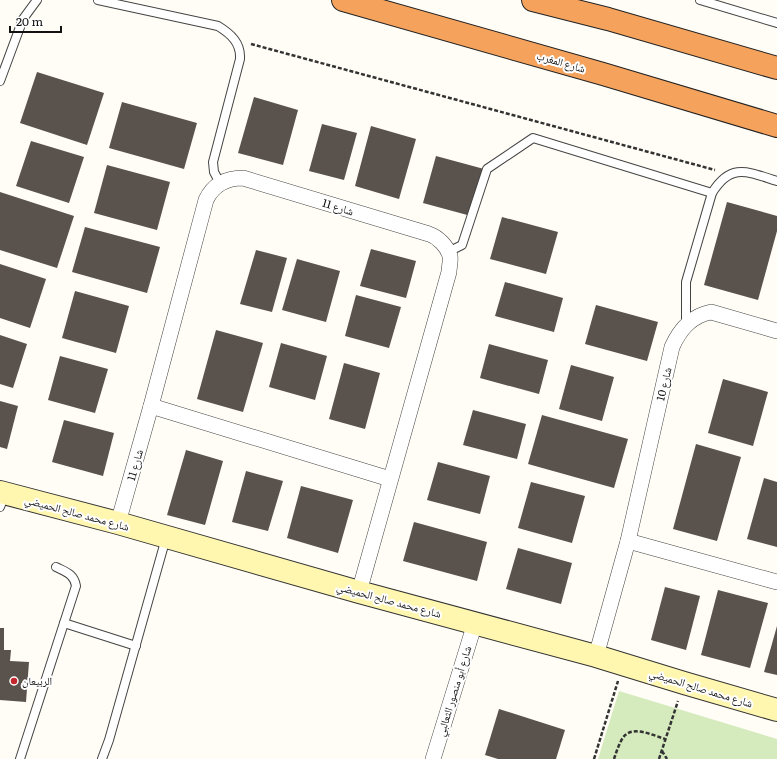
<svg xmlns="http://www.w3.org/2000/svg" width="777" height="759" font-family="Literata,'Noto Naskh Arabic',serif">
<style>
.green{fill:#d5ebbd}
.building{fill:#5a524d}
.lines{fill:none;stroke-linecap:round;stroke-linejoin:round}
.lane-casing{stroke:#444;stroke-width:10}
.street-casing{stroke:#444;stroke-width:16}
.secondary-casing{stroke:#333;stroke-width:24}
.highway-casing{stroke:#222;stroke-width:24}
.path{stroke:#333;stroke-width:2.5;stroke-dasharray:4 2;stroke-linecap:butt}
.lane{stroke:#fff;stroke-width:8}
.street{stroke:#fff;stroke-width:15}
.secondary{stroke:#fff6b0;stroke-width:22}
.highway{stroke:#f5a25d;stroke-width:22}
.poi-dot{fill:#c4262e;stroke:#fff;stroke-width:1.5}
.labels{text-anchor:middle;stroke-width:4;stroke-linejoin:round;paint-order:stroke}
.street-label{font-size:11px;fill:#111;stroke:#fff}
.poi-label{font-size:11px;fill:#111;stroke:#fff;text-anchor:start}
</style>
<rect width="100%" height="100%" fill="#fffdf5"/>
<polygon class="green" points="619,691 777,739 777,759 598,759"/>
<g class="building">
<polygon points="37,72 104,93 87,145 20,123"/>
<polygon points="254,97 298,110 283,165 238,153"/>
<polygon points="122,102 197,123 184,169 109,148"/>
<polygon points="322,124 357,133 344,180 309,171"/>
<polygon points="371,126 416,139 399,199 355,186"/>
<polygon points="31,141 84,157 69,203 16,186"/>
<polygon points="436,156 484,169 471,216 423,203"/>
<polygon points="107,165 170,182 157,230 94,213"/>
<polygon points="0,192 74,216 57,268 0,250"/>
<polygon points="727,202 777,216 777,231 758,300 704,285"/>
<polygon points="502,217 558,232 546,274 490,259"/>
<polygon points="85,227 160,247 147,293 72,272"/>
<polygon points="371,249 416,261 406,298 360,286"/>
<polygon points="256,250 287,258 272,312 240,304"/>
<polygon points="297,259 340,271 326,322 282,310"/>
<polygon points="0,264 46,279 30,328 0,318"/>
<polygon points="505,282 563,298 554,332 495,316"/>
<polygon points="75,291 129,306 116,353 62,338"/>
<polygon points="356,295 401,307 389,348 345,336"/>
<polygon points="596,305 658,322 647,361 585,344"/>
<polygon points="216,330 263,343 243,412 197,399"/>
<polygon points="0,335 27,344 13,388 0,384"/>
<polygon points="281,343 327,356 315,400 269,387"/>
<polygon points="489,344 548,360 539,394 480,378"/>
<polygon points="60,356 108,369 95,413 48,400"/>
<polygon points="344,363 380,373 365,429 329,419"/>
<polygon points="571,365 614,377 602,421 559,409"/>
<polygon points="723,379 768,392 753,446 708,433"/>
<polygon points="0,401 18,406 7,449 0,447"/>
<polygon points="473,410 526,424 517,459 463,445"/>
<polygon points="542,415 628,439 614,488 528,464"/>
<polygon points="64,420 114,433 103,476 52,462"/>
<polygon points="696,444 741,457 717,541 673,529"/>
<polygon points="186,450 223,461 205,525 167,515"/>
<polygon points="438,462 490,476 480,514 427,500"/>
<polygon points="246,471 283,481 268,531 232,522"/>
<polygon points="764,478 777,482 777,547 747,539"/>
<polygon points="531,482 585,496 572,543 518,528"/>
<polygon points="301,486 353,500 338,553 287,538"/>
<polygon points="414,522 487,542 477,581 403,561"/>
<polygon points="518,548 572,563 561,604 506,589"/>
<polygon points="665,587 700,596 686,650 651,640"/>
<polygon points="718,590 768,603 750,668 701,655"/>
<polygon points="777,626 777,675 764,672"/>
<polygon points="0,628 4,628 4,650 11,650 10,661 29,662 26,702 0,700"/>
<polygon points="499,709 565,730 556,759 498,759 485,755"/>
</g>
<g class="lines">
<g class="lane-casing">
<g id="lane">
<path d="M 98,0 L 218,26 C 231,34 241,43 240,59 L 213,162 L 214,172 L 220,183"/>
<polyline points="700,0 777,23"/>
<polyline points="0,81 23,19 37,0"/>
<polyline points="448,252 462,245 487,169 533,138 712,193"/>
<path d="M 686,324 L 686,282 L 712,193 C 731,162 748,172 777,181"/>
<polyline points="0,507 5,494"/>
<polyline points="64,623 136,646"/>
<path d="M 20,759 L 76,586 C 74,574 66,572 56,567"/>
<polyline points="102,759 109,740 166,538"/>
</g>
</g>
<g class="street-casing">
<g id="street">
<polyline points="151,406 390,479"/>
<path d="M 118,523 L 151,406 L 206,200 C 213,185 226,178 243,178 L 429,234 C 438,237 447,246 450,256 C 451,261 449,267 449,272 L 359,592"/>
<polyline points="628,541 777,582"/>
<path d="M 596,656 L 628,541 L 672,347 C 680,329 691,316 711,312 L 777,331"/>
<polyline points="433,759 475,623"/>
</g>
</g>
<g class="secondary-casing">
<polyline id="secondary" points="0,492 118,523 359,592 596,656 684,683 777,710"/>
</g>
<g class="highway-casing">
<g id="highway">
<polyline points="343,0 603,74 777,126"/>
<polyline points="533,0 608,19 777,68"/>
</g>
</g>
<g class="path">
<polyline points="251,44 715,170"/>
<polyline points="662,751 667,759"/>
<polyline points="594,759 618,681"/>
<path d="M 614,759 C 616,753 618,747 621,741 C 629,723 652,735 665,739"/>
<polyline points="659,759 678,701"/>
</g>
<use href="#lane" class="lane"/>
<use href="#street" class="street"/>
<use href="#secondary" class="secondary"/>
<use href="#highway" class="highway"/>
</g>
<circle class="poi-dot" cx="14" cy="681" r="4"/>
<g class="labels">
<g class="street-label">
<text transform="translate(561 62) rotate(16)" y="4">شارع المغرب</text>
<text transform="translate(338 207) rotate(17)" y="4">شارع 11</text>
<text transform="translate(664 384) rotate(-77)" y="4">شارع 10</text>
<text transform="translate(135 465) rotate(-74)" y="4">شارع 11</text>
<text transform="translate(77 513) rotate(15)" y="4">شارع محمد صالح الحميضي</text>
<text transform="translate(389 600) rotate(15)" y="4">شارع محمد صالح الحميضي</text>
<text transform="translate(701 688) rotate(17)" y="4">شارع محمد صالح الحميضي</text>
<text transform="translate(454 691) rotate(-73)" y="4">شارع أبو منصور الثعالبي</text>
</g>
<g class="poi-label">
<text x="22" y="685">الربيعان</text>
</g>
</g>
<path d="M10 26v6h51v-6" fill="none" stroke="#111111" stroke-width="2"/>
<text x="16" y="26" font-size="12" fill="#111111" stroke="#ffffff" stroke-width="3" paint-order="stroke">20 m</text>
</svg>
